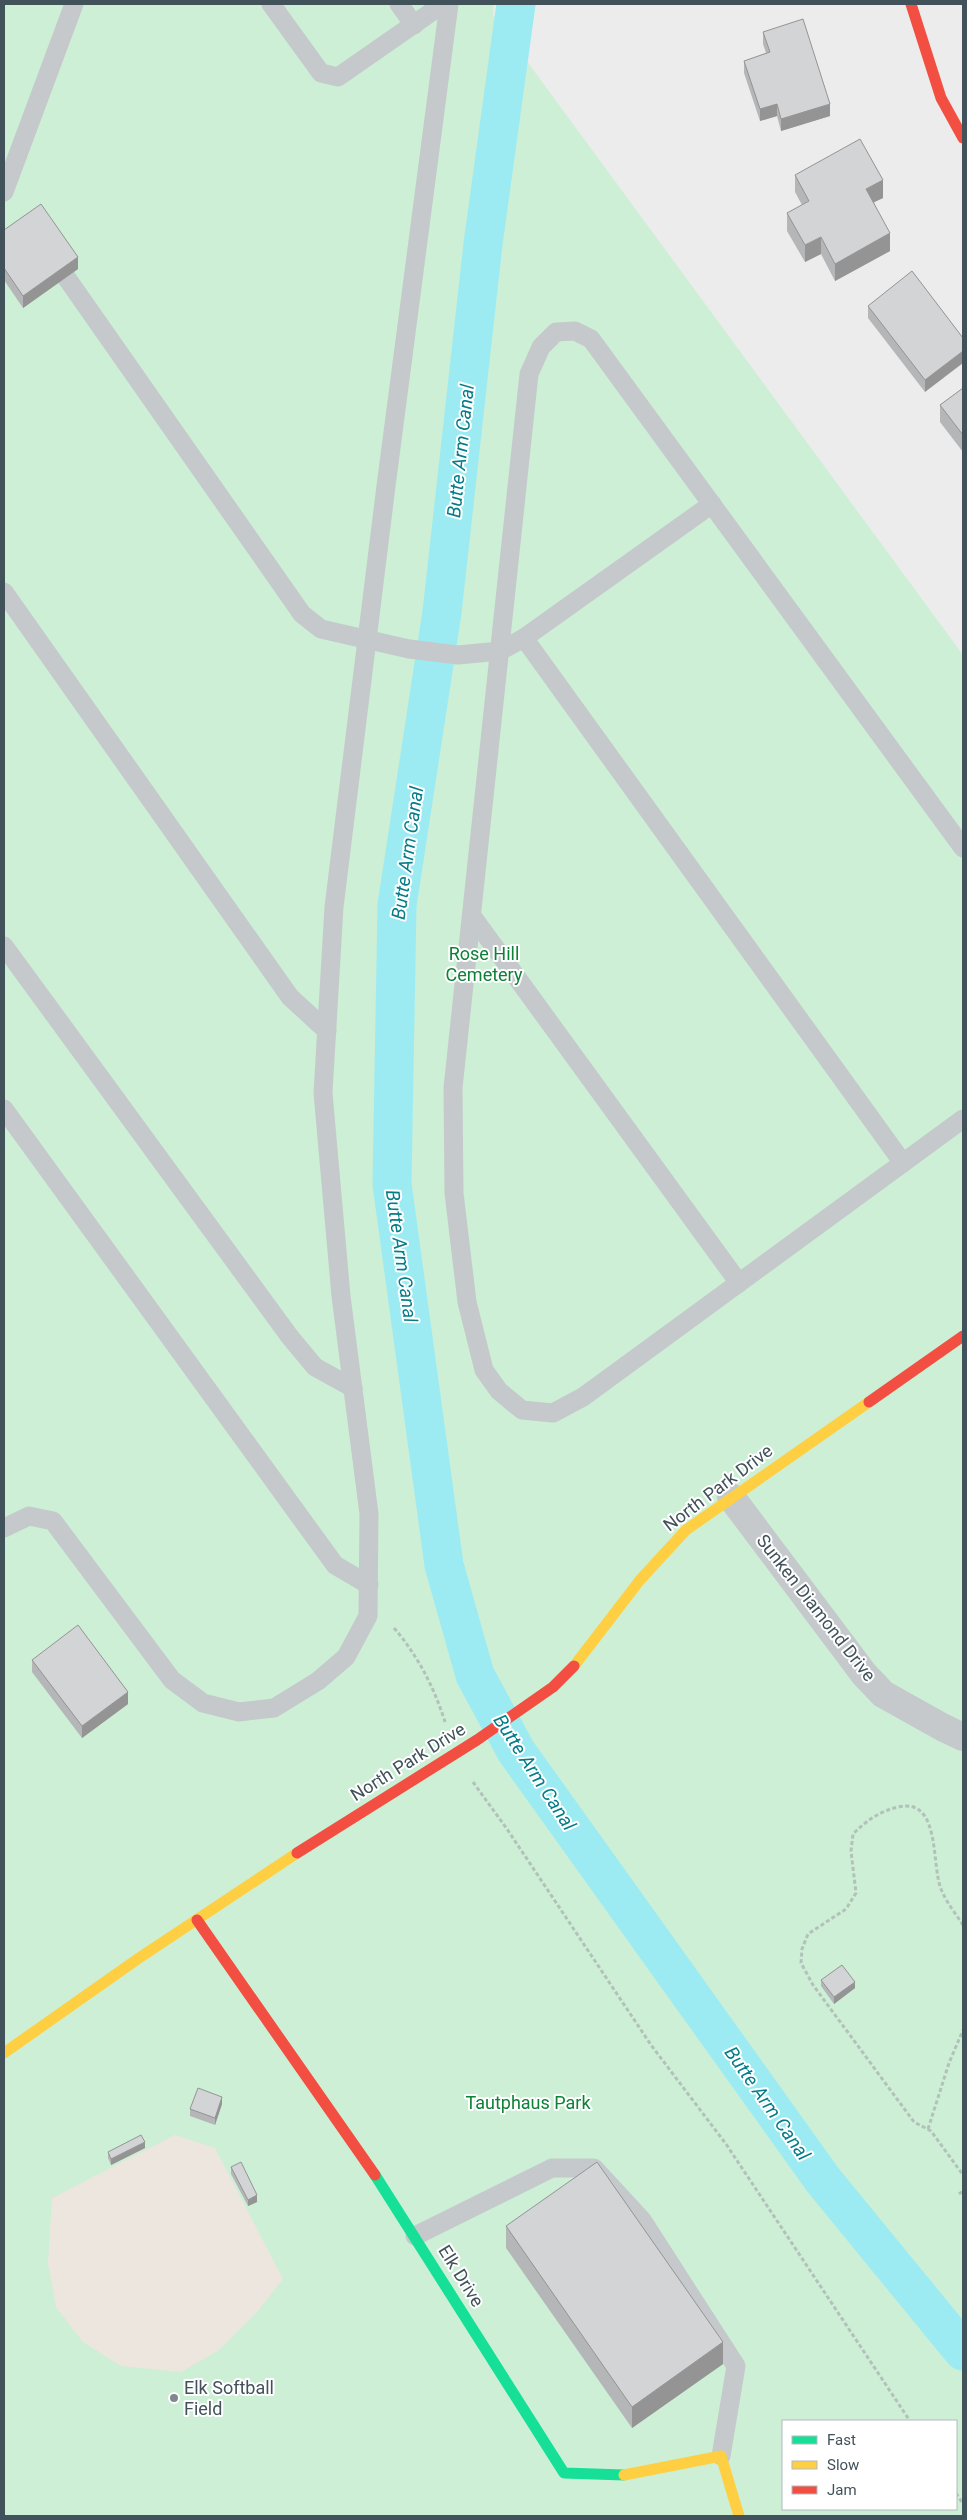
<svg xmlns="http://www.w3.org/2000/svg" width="967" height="2520" font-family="Roboto,sans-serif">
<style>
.green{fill:#cdefd5;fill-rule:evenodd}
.sand{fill:#ede6de}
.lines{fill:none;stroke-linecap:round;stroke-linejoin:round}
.canal{stroke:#9debf2;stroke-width:39}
.path{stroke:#b2c2bb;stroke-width:3;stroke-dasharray:4 2.5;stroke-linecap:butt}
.lane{stroke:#c5c9cc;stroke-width:19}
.street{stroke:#c5c9cc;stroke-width:28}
.fast{stroke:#16e098;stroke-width:11}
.slow{stroke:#ffcf43;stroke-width:11}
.jam{stroke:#f24e42;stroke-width:11}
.wall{fill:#b5b6b7}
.shaded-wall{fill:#949495}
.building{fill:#d3d4d5;stroke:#949495}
.poi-dot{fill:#7e888d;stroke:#fff;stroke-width:2}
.labels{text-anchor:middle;stroke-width:4;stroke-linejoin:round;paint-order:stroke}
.park-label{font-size:18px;fill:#0d8138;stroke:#fff}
.street-label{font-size:18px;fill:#42525a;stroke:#fff}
.poi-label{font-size:18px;fill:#42525a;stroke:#fff;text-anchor:start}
.water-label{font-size:19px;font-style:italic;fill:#047d88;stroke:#fff}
</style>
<rect width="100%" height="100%" fill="#edecec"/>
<path class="green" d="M 4,4 L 494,4 L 493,15 L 963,655 L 963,2516 L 4,2516 ZM 783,2421 L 956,2421 L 956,2509 L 783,2509 Z"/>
<polygon class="sand" points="175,2135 215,2148 283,2279 258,2311 219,2350 181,2372 121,2366 83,2342 56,2307 48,2263 52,2198"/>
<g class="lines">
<polyline class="canal" points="516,4 483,244 442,612 397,905 392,1184 444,1565 475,1675 516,1751 823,2180 963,2351"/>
<g class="path">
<path d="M 394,1628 C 418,1656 434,1687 445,1722"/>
<polyline points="473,1782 507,1829 651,2045 726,2144 910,2421"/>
<path d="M 963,1925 C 956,1914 946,1902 941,1889 C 931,1864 941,1797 898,1807 C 880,1811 866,1821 853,1834 L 851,1851 L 856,1893 L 846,1909 L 808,1934 L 802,1949 L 801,1963 L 813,1985 L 914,2122 L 931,2131 L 963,2175"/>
<polyline points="928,2129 949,2063 963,2030"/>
<polyline points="959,2194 963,2191"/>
<polyline points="956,2493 963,2504"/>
</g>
<g class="lane">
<polyline points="271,4 321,73 338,77 443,4"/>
<polyline points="399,4 414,25"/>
<polyline points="4,192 74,4"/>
<polyline points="66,277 302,614 321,629 409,649 458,655 500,651 524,638 712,504"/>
<polyline points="4,592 290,997 327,1031"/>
<polyline points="524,638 903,1163"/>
<polyline points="963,848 591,339 575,331 556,332 541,347 529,374 453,1088 454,1193 467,1302 484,1370 499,1391 522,1410 553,1413 583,1397 963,1119"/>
<polyline points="472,916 739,1283"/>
<polyline points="4,946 290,1337 315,1367 353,1388"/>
<polyline points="4,1109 335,1565 369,1585"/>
<polyline points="4,1528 29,1516 53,1521 172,1680 203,1703 239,1712 274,1708 318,1681 346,1657 368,1616 369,1514 341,1296 323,1093 334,907 386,486 449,4"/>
<polyline points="415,2236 552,2168 594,2168 642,2220 736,2366 721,2456"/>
</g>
<polyline class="street" points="731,1497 864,1674 883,1694 942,1727 963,1737"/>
<polyline class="fast" points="375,2175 564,2473 624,2475"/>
<g class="slow">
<polyline points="574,1666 640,1580 686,1530 869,1402"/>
<polyline points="4,2053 139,1958 297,1853"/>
<polyline points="624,2475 721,2456 739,2516"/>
</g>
<g class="jam">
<polyline points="911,4 941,98 963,138"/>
<polyline points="869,1402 963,1336"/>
<polyline points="297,1853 477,1740 553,1687 574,1666"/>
<polyline points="197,1920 375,2175"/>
</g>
</g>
<g class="wall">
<polygon points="763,32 830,116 781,131 777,116 760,121 744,73 744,61 766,53 763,44"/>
<polygon points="795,175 883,198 874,202 890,251 835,281 821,254 805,262 787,231 787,213 802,205 795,192"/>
<polygon points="4,230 78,269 23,308 4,280"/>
<polygon points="868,306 963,338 925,392 868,318"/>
<polygon points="963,388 963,452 940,422 940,405"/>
<polygon points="32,1660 128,1704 82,1738 32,1672"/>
<polygon points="821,1980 855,1988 834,2004 821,1986"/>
<polygon points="222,2104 215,2125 190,2116 190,2109"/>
<polygon points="145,2148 111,2165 108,2158 108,2152"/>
<polygon points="231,2167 257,2202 248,2206 231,2174"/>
<polygon points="506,2226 723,2364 632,2428 506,2248"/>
</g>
<g class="shaded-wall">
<polygon points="777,104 777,116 760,121 760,109"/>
<polygon points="830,104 830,116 781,131 781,119"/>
<polygon points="883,180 883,198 866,206 866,189"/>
<polygon points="890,233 890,251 835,281 835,264"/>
<polygon points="821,237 821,254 805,262 805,245"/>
<polygon points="78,257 78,269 23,308 23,296"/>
<polygon points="963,351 963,363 925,392 925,380"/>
<polygon points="128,1692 128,1704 82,1738 82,1726"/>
<polygon points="855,1982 855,1988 834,2004 834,1997"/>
<polygon points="222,2097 222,2104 215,2125 215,2118"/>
<polygon points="145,2142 145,2148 111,2165 111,2159"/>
<polygon points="257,2195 257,2202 248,2206 248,2200"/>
<polygon points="723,2342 723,2364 632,2428 632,2407"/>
</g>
<g class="building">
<polygon points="803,19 830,104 781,119 777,104 760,109 744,61 770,52 763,32"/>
<polygon points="860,139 883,180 866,189 890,233 835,264 821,237 805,245 787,213 809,201 795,175"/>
<polygon points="41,204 78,257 23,296 4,268 4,230"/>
<polygon points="912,271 963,338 963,351 925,380 868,306"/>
<polygon points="963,388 963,435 940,405"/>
<polygon points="78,1625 128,1692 82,1726 32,1660"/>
<polygon points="842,1965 855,1982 834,1997 821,1980"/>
<polygon points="198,2088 222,2097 215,2118 190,2109"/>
<polygon points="141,2135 145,2142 111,2159 108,2152"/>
<polygon points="241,2162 257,2195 248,2200 231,2167"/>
<polygon points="597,2162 723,2342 632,2407 506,2226"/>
</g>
<circle class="poi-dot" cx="174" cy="2398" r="5"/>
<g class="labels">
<g class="park-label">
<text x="484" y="960">Rose Hill<tspan x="484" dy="21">Cemetery</tspan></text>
<text x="528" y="2109">Tautphaus Park</text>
</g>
<g class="street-label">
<text transform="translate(718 1488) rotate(-37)" y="6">North Park Drive</text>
<text transform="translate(816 1608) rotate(52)" y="6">Sunken Diamond Drive</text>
<text transform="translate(408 1762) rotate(-32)" y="6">North Park Drive</text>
<text transform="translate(461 2276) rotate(58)" y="6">Elk Drive</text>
</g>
<g class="poi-label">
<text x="184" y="2394">Elk Softball<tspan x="184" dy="21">Field</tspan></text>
</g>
<g class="water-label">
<text transform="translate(460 451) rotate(-84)" y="7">Butte Arm Canal</text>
<text transform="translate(407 853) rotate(-82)" y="7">Butte Arm Canal</text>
<text transform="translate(402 1256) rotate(82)" y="7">Butte Arm Canal</text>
<text transform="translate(535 1772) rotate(57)" y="7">Butte Arm Canal</text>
<text transform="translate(768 2103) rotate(55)" y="7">Butte Arm Canal</text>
</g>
</g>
<rect width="967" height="2520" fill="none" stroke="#42525a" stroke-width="10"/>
<rect x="782" y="2420" width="175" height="90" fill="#ffffff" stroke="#b3babd"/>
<rect x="792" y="2436" width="25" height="8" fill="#16e098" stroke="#b3babd"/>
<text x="827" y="2445" font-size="15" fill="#42525a">Fast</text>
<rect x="792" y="2461" width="25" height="8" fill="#ffcf43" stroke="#b3babd"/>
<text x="827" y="2470" font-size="15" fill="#42525a">Slow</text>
<rect x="792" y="2486" width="25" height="8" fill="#f24e42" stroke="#b3babd"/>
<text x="827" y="2495" font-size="15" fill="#42525a">Jam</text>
</svg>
